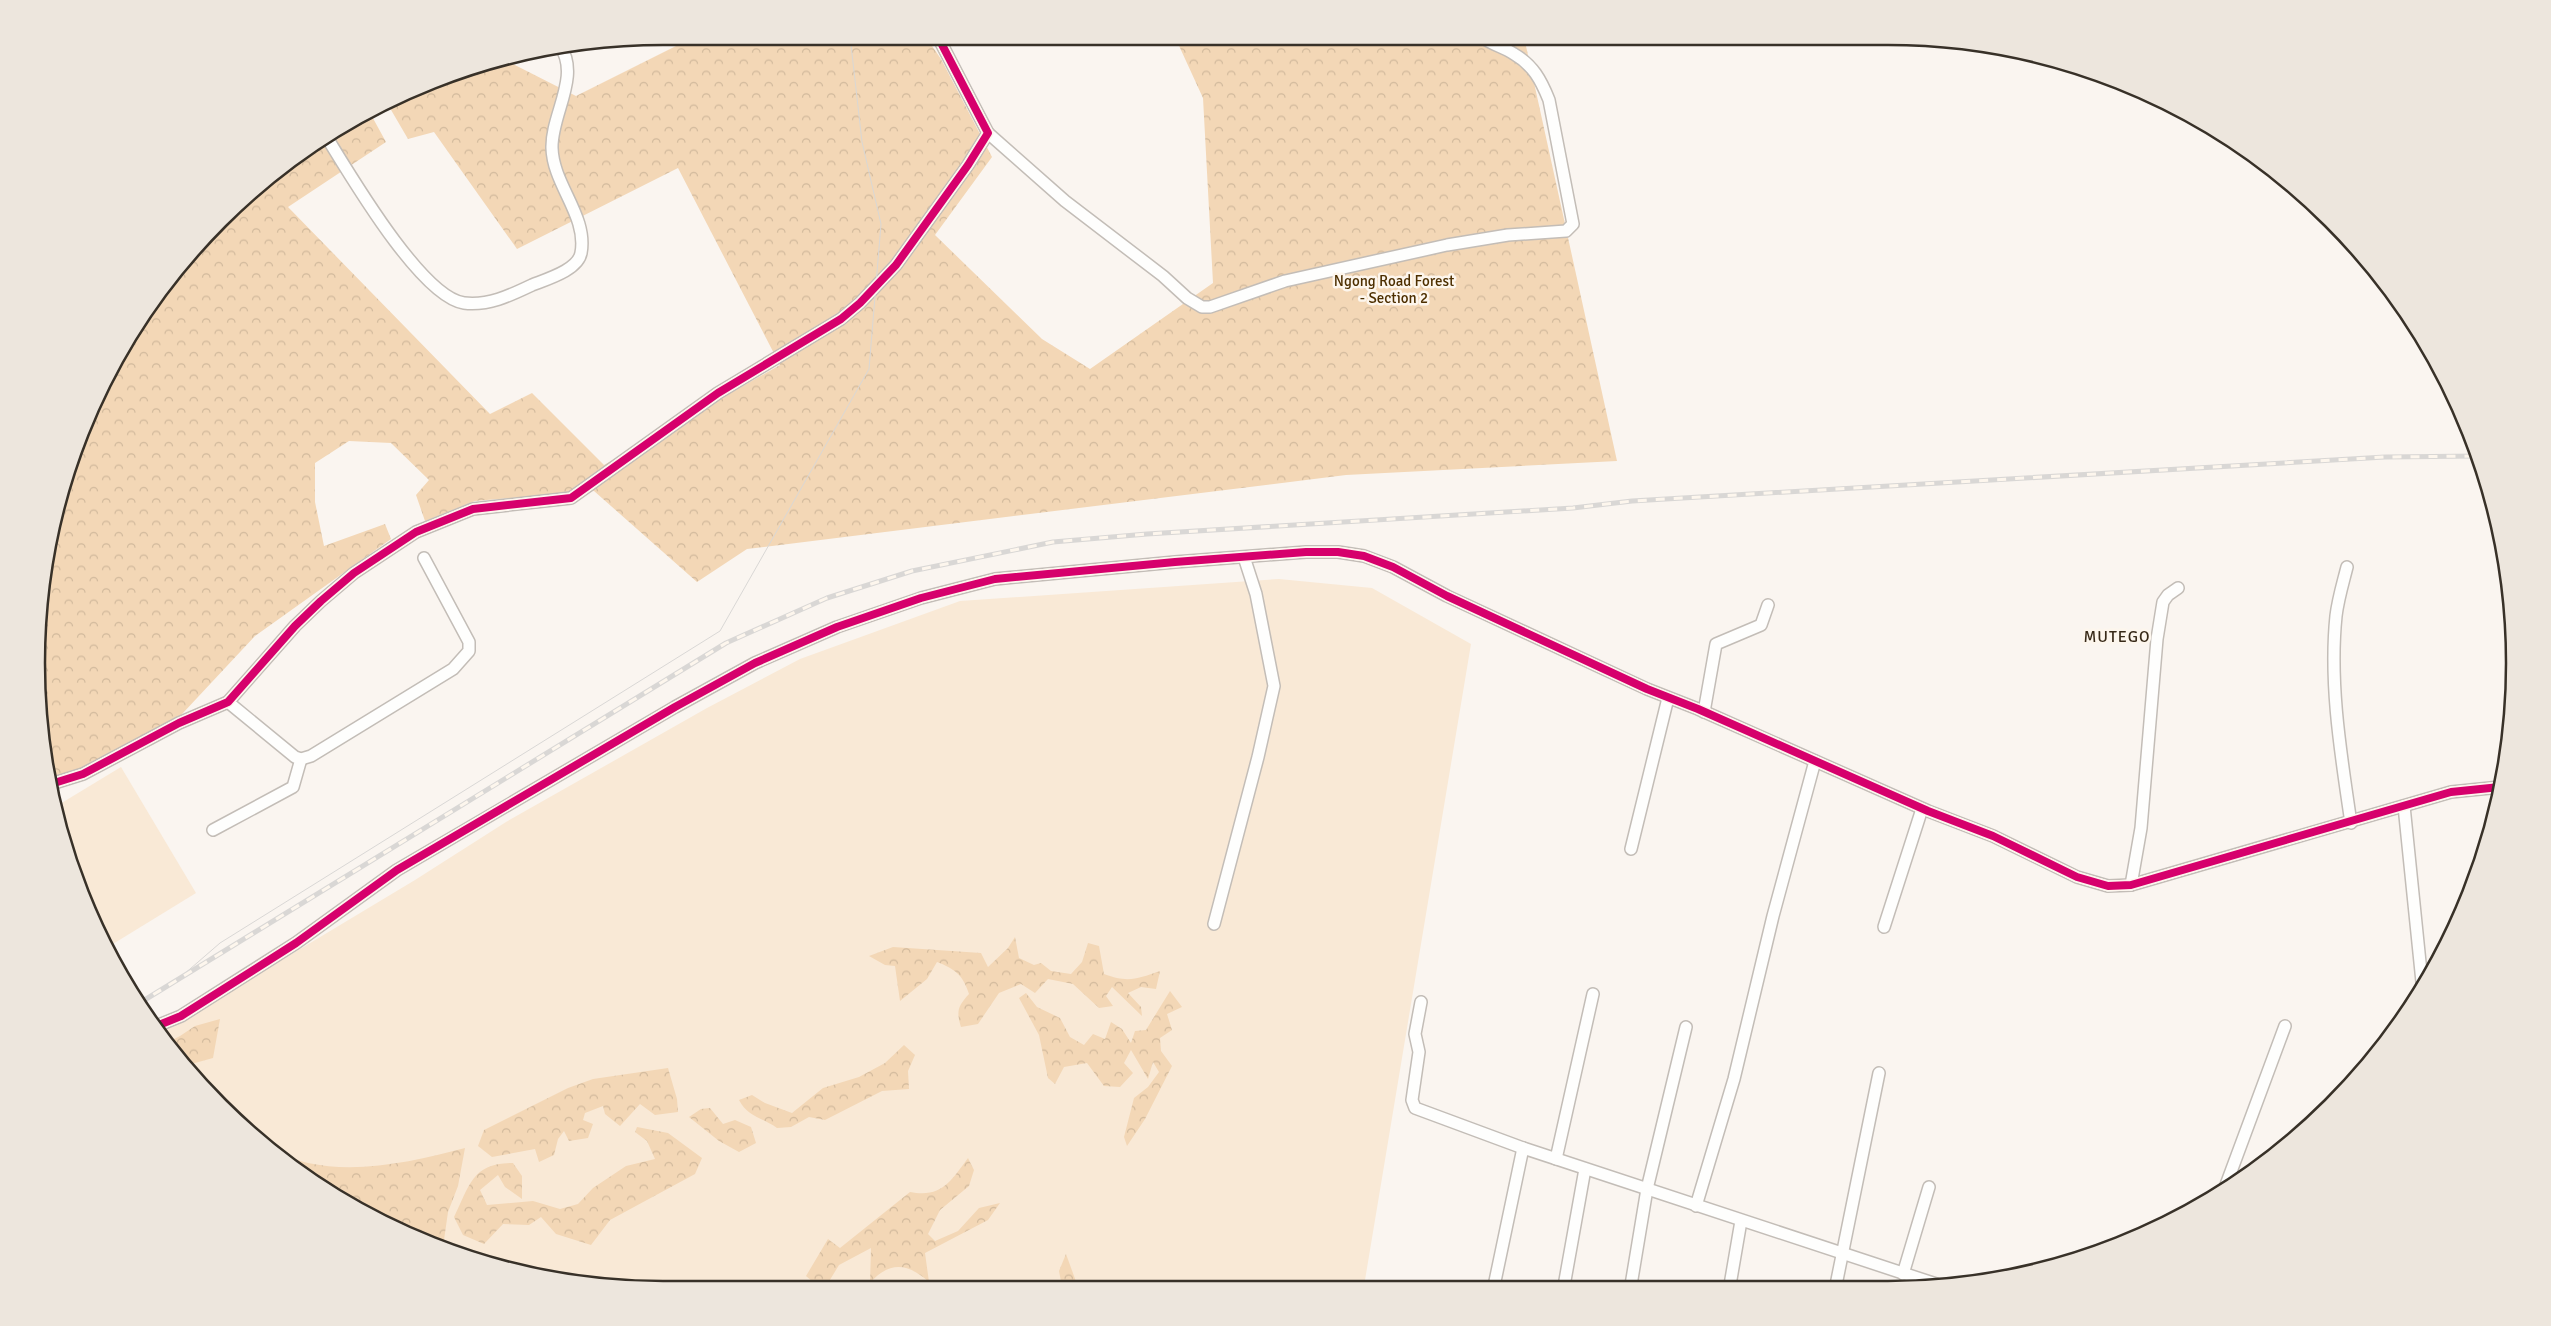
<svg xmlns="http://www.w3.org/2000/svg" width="2551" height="1326" font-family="Signika,sans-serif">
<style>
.green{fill:#f9e9d6}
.forest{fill:url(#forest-crowns)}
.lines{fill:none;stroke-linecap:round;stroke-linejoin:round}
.street-casing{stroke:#c3bdb7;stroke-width:14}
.street{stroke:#fefefd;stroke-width:11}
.tram{stroke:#d9d7d5;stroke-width:1}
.rail-casing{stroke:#d9d7d5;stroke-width:5}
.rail{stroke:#fdf6ed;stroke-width:3;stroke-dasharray:9;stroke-linecap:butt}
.cycleway-casing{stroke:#fdf6ed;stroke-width:11}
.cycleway{stroke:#d6006c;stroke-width:8}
.labels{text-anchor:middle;stroke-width:5;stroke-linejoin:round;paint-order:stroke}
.park-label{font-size:15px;fill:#4d2f00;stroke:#fdf6ed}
.neighbourhood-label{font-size:16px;letter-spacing:1px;fill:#382a19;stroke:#fdf6ed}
.rim{fill:none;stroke:#383128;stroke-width:2.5}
</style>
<defs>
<pattern id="forest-crowns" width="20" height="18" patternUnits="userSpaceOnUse" patternTransform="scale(1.25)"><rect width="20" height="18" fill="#f3d7b6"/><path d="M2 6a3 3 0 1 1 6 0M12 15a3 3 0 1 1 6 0" fill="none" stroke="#d1b99c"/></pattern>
</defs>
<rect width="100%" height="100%" fill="#faf5f0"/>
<g class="green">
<polygon points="1279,579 1372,588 1471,644 1364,1286 622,1288 501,1268 386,1225 281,1160 192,1076 159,1034 415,880 506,822 707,708 800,659 960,601"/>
<path d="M 121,767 L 196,893 L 108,947 C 84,903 63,856 55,807 Z"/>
</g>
<g class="forest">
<polygon points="689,36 926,37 941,59 992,157 935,235 1042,339 1090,369 1213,283 1203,98 1175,37 1524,37 1617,461 1346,475 747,549 697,582 594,491 475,501 425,521 416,495 429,480 391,443 349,441 315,463 315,502 324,546 385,524 391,539 255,636 154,744 52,792 38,704 38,622 58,501 84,423 142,315 192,250 281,166 350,120 369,111 386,142 288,207 490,414 532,393 604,465 780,365 678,168 517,249 434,132 408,139 387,103 461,70 503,59 576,96 690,39"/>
<path d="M 1015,937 L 1019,958 L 1034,965 L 1041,963 L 1051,971 L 1071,974 L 1082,962 L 1088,943 L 1099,946 L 1104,974 C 1128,983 1137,979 1160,971 L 1156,989 L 1141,987 L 1128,993 L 1141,1007 L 1142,1016 L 1112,987 L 1106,996 L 1113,1006 L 1099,1008 L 1073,984 L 1048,979 L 1035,993 L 1021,984 L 999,993 L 978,1024 L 961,1027 C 956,1011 958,1006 969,994 C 963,975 955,969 937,962 L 927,979 L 900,1001 L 895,966 L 885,965 L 869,956 L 893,947 L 981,953 L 988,967 L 1008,948 Z"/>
<polygon points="1170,991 1182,1007 1167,1014 1172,1030 1160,1038 1161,1051 1172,1066 1145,1119 1127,1146 1124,1137 1134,1098 1148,1087 1159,1072 1153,1062 1148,1079 1131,1050 1124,1063 1133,1073 1120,1087 1104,1086 1087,1063 1064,1067 1055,1084 1048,1078 1039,1035 1019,998 1026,993 1037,1007 1060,1018 1070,1037 1084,1045 1093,1034 1105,1039 1111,1022 1122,1029 1131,1043 1135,1031 1146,1030"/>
<polygon points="220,1019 213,1058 184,1066 166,1043 180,1036 195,1026"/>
<path d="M 904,1045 L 915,1055 L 908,1071 L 909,1089 L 882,1091 L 825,1120 L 809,1117 L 791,1127 L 777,1128 C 761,1117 748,1117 739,1100 L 752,1095 L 765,1103 L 792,1113 L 823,1088 L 859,1077 L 885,1063 Z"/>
<polygon points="668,1068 677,1099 678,1112 655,1115 640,1104 620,1126 605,1114 603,1106 585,1113 583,1120 593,1124 588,1138 569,1141 564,1131 558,1139 554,1155 539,1162 535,1149 492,1157 478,1146 484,1130 568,1088 593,1079"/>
<polygon points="710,1108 723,1124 735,1120 751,1127 756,1143 739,1152 719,1141 689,1117 701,1109"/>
<path d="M 637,1127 L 668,1133 L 702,1158 L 695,1174 L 610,1220 L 591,1245 L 556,1234 L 541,1217 L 529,1225 L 503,1224 L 484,1244 L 463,1235 L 454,1217 C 470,1185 472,1163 513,1163 L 522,1176 L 522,1199 L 505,1187 L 498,1175 L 480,1190 L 487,1205 L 533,1201 L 560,1209 L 578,1204 L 593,1188 L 626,1166 L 655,1159 L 647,1141 L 635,1132 Z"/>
<path d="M 465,1148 L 458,1186 L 448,1212 L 443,1247 L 386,1225 L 281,1160 L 271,1150 C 283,1154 295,1160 308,1163 C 359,1174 416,1161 465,1148 Z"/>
<path d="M 968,1158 L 974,1170 L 969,1186 L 940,1210 L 928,1234 L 935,1241 L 958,1231 L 979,1208 L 1000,1203 L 988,1220 L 925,1253 L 929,1282 C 909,1264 890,1260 870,1283 L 871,1248 L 839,1265 L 825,1288 L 820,1288 L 806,1276 L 828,1239 L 840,1248 L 910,1192 C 942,1198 951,1181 968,1158 Z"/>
<polygon points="1066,1254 1078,1287 1062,1287 1059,1271"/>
</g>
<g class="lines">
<g class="street-casing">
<g id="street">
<path d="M 988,133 L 1065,201 L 1163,276 L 1187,298 L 1202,307 L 1210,307 L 1285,281 L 1447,245 L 1508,235 L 1566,231 L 1573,224 L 1549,100 C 1541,80 1533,65 1514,54 C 1504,47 1492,45 1482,37"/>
<path d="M 326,136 C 349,173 421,297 464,303 C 489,306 511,295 532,285 C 547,279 578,270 581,253 C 588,216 553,185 552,148 C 551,115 581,76 560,46"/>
<path d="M 2347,567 C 2343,583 2338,599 2336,616 C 2329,684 2341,755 2351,823"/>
<polyline points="228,702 295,757 301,759 311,756 453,669 469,651 469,642 424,558"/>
<polyline points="1704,712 1716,644 1761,625 1768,605"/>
<polyline points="51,784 83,774 179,723 228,702 295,626 321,601 354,573 416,532 473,509 571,498 718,393 841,319 860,303 896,265 968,165 988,133 938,37"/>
<polyline points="2404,806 2422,982"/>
<polyline points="213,830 293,787 301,759"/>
<polyline points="1631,849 1668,698"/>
<polyline points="2131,885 2141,828 2157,639 2163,602 2168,595 2178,588"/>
<polyline points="1214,924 1258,757 1274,686 1256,594 1244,557"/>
<polyline points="1884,927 1922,809"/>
<polyline points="1421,1002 1415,1034 1419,1052 1412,1100 1415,1108 1523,1148"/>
<polyline points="154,1027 181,1016 296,943 397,870 675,707 755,663 837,627 921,598 995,579 1175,562 1306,552 1338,552 1364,556 1393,567 1447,596 1647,689 1698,709 1928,811 1993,836 2077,877 2108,886 2131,885 2451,792 2500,787"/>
<polyline points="1556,1159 1593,994"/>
<polyline points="2226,1185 2285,1026"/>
<polyline points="1696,1206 1734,1079 1773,916 1815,761"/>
<polyline points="1903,1274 1929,1187"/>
<polyline points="1631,1285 1647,1189 1686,1027"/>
<polyline points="1730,1285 1741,1221"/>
<polyline points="1836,1285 1879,1073"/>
<polyline points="1494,1286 1523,1148 1936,1284"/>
<polyline points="1564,1286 1585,1169"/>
</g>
</g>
<use href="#street" class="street"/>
<polyline class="tram" points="175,982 220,943 720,631 869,369 881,224 862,142 850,36"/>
<g class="rail-casing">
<polyline id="rail" points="138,1004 726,643 827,598 912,571 1053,542 1147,534 1573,508 1632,501 2385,457 2479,456"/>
</g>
<use href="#rail" class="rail"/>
<g class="cycleway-casing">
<g id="cycleway">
<polyline points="51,784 83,774 179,723 228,702 295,626 321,601 354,573 416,532 473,509 571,498 718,393 841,319 860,303 896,265 968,165 988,133 938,37"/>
<polyline points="154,1027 181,1016 296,943 397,870 675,707 755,663 837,627 921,598 995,579 1175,562 1306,552 1338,552 1364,556 1393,567 1447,596 1647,689 1698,709 1928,811 1993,836 2077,877 2108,886 2131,885 2451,792 2500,787"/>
</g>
</g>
<use href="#cycleway" class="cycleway"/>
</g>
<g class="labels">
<g class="park-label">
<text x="1394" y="286">Ngong Road Forest<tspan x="1394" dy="17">- Section 2</tspan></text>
</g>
<g class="neighbourhood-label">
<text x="2117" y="642">MUTEGO</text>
</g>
</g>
<path d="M0 0H2551V1326H0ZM663 45H1888A618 618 0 0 1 2506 663V663A618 618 0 0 1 1888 1281H663A618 618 0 0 1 45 663V663A618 618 0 0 1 663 45Z" fill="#ede6dd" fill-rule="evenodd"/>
<path class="rim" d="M663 45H1888A618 618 0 0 1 2506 663V663A618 618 0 0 1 1888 1281H663A618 618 0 0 1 45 663V663A618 618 0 0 1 663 45Z"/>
</svg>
